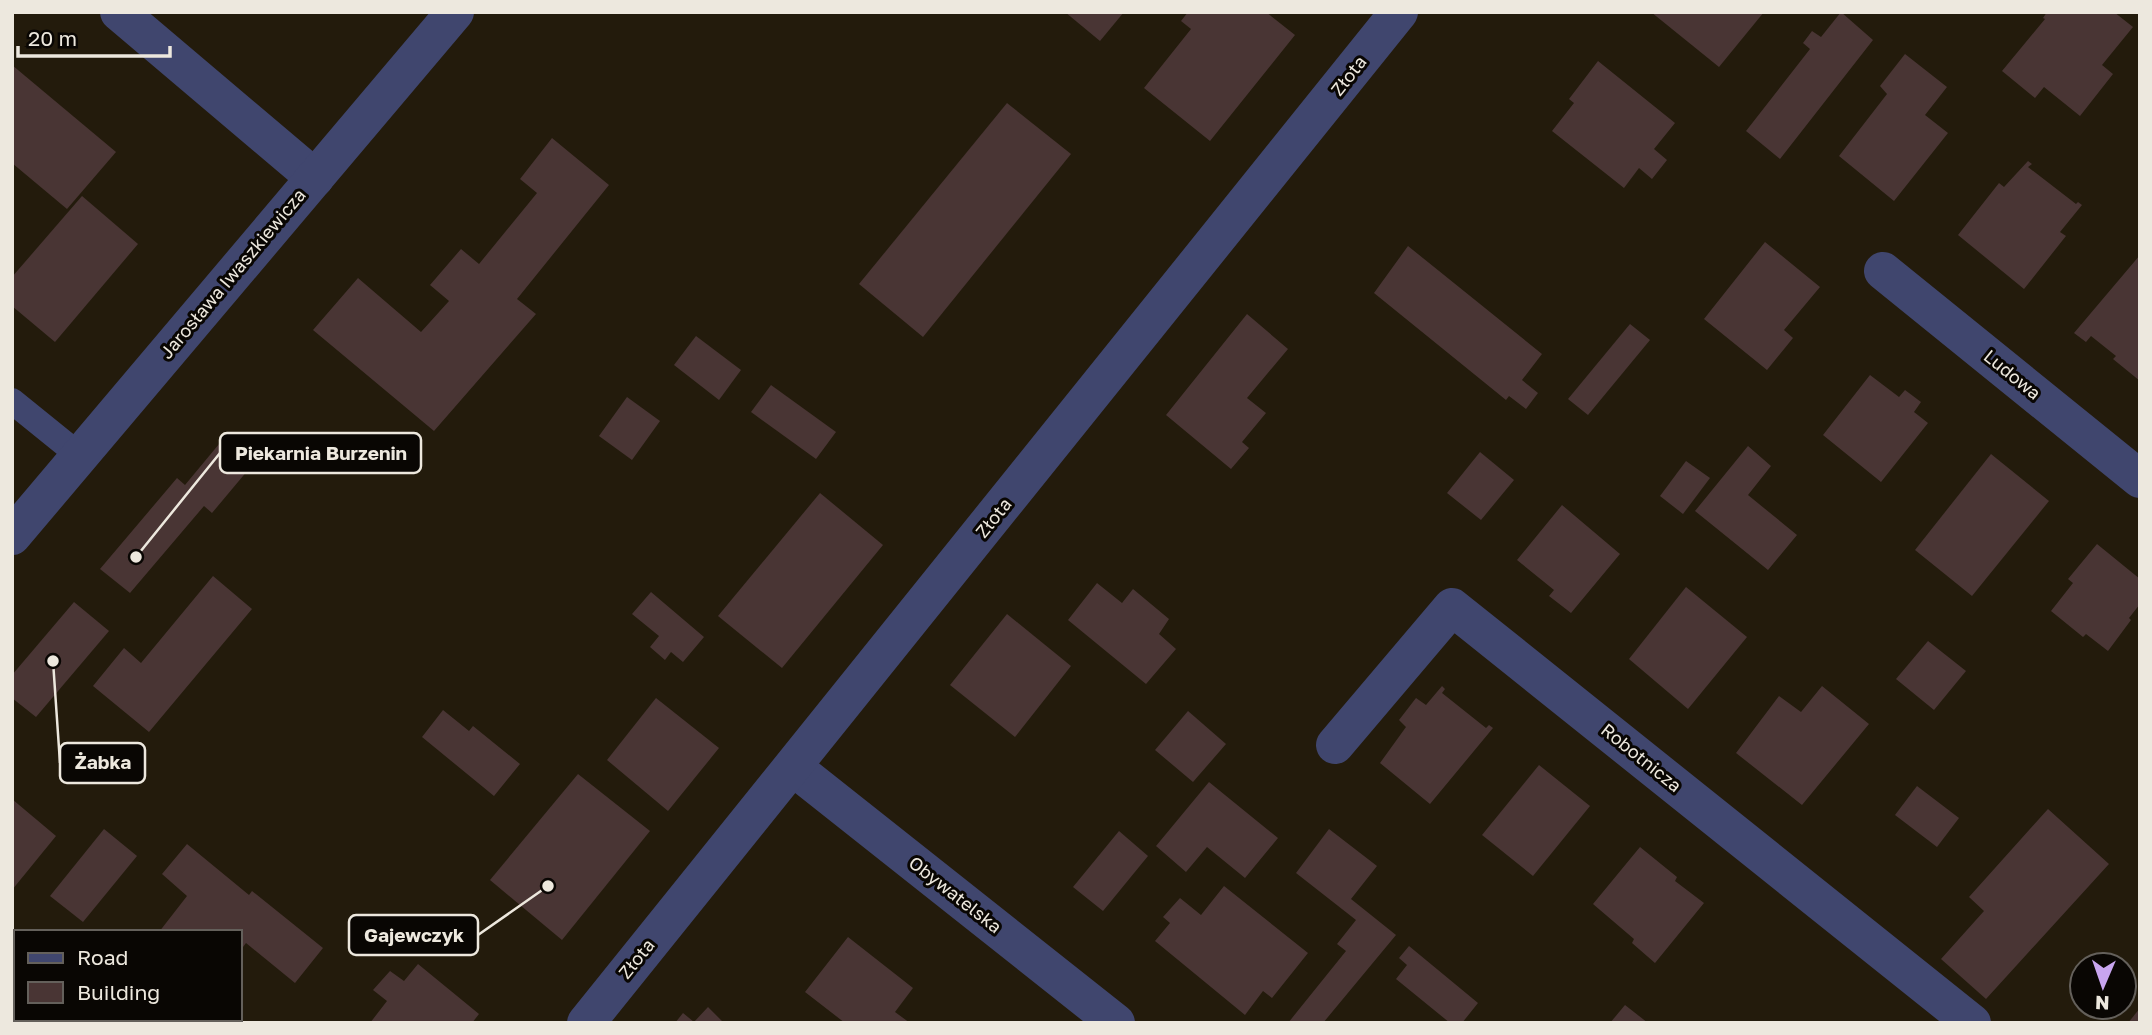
<svg xmlns="http://www.w3.org/2000/svg" width="2152" height="1035" font-family="'Golos Text',sans-serif">
<style>
.building{fill:#493534}
.lines{fill:none;stroke-linecap:round;stroke-linejoin:round}
.service{stroke:#40466e;stroke-width:26}
.minor{stroke:#40466e;stroke-width:38}
.tertiary{stroke:#40466e;stroke-width:38}
.labels{text-anchor:middle;stroke-width:6;stroke-linejoin:round;paint-order:stroke}
.street-label{font-size:18px;fill:#ede8de;stroke:#090603}
.leader{fill:none;stroke:#ede8de;stroke-width:2.5}
.callout-dot{fill:#ede8de;stroke:#090603;stroke-width:2.5}
.callout{fill:#090603;stroke:#ede8de;stroke-width:2.5}
.callout-label{font-size:19px;text-anchor:middle;font-weight:bold;fill:#ede8de}
</style>
<rect width="100%" height="100%" fill="#231b0c"/>
<g class="building">
<polygon points="1065,12 1124,12 1100,41"/>
<polygon points="1188,12 1266,12 1295,35 1210,141 1144,88 1191,29 1181,21"/>
<polygon points="1651,12 1764,12 1719,67"/>
<polygon points="1841,12 1873,40 1780,159 1746,131 1810,49 1803,43 1812,31 1821,37"/>
<polygon points="2047,12 2114,12 2133,27 2102,65 2113,74 2080,116 2044,87 2035,98 2002,71 2045,19 2043,18"/>
<polygon points="1905,54 1947,87 1925,115 1948,133 1894,201 1839,156 1887,94 1880,86"/>
<polygon points="1598,61 1675,123 1654,149 1667,160 1652,179 1639,168 1624,188 1552,131 1574,103 1569,99"/>
<polygon points="12,65 116,152 67,209 12,163"/>
<polygon points="1007,103 1071,154 923,337 859,284"/>
<polygon points="552,138 609,185 517,299 536,314 434,431 313,330 358,278 421,332 449,301 430,285 461,249 479,264 537,193 520,179"/>
<polygon points="2028,161 2032,164 2028,167 2076,204 2078,202 2082,205 2060,232 2066,236 2024,289 1958,235 1999,183 2004,187"/>
<polygon points="82,196 138,244 55,342 12,306 12,277"/>
<polygon points="1765,242 1820,287 1784,330 1793,338 1767,370 1704,319"/>
<polygon points="1408,246 1542,354 1522,380 1538,393 1526,409 1509,396 1506,400 1374,293"/>
<polygon points="2140,255 2140,381 2113,359 2116,356 2091,336 2086,342 2074,333"/>
<polygon points="1247,314 1288,349 1247,398 1266,413 1242,442 1249,448 1231,469 1166,415"/>
<polygon points="1630,324 1650,340 1588,415 1568,399"/>
<polygon points="696,336 741,370 719,400 674,365"/>
<polygon points="1870,375 1899,397 1905,390 1921,402 1914,412 1928,423 1881,482 1823,435"/>
<polygon points="771,385 836,432 816,459 751,412"/>
<polygon points="627,397 660,421 632,460 599,436"/>
<polygon points="229,432 259,457 212,513 204,506 130,593 100,569 177,478 185,485"/>
<polygon points="1748,446 1771,466 1748,495 1797,535 1768,570 1695,511"/>
<polygon points="1480,452 1514,480 1481,520 1447,493"/>
<polygon points="1991,454 2049,501 1972,596 1915,550"/>
<polygon points="1686,461 1710,478 1683,514 1660,496"/>
<polygon points="820,493 883,545 782,668 718,616"/>
<polygon points="1562,505 1620,554 1571,613 1549,596 1554,590 1517,560"/>
<polygon points="2097,544 2140,579 2140,604 2129,618 2131,620 2108,651 2086,634 2083,637 2051,611 2073,583 2068,579"/>
<polygon points="213,576 252,609 149,732 93,686 124,648 141,663"/>
<polygon points="1097,583 1122,603 1133,589 1169,619 1159,634 1176,649 1146,684 1068,620"/>
<polygon points="1686,587 1747,637 1688,709 1629,659"/>
<polygon points="651,592 704,637 683,662 671,652 665,660 650,647 659,636 632,614"/>
<polygon points="74,602 109,631 36,717 12,698 12,675"/>
<polygon points="1007,614 1071,666 1015,737 950,685"/>
<polygon points="1928,641 1966,671 1934,710 1896,679"/>
<polygon points="1442,686 1445,689 1442,693 1486,728 1489,725 1493,728 1430,804 1380,763 1406,727 1399,720 1416,698 1426,705"/>
<polygon points="1822,686 1869,724 1802,805 1736,753 1779,696 1801,712"/>
<polygon points="656,698 719,748 668,811 607,760"/>
<polygon points="443,710 469,731 473,726 520,764 494,796 422,737"/>
<polygon points="1188,711 1226,744 1193,782 1155,750"/>
<polygon points="1539,765 1590,806 1533,876 1482,835"/>
<polygon points="578,774 650,831 562,940 490,880"/>
<polygon points="1209,782 1278,838 1245,878 1207,847 1186,872 1156,846"/>
<polygon points="1917,786 1959,818 1937,847 1895,815"/>
<polygon points="12,799 56,836 12,890"/>
<polygon points="2048,809 2109,864 1986,999 1941,959 1984,911 1969,897"/>
<polygon points="104,829 137,856 83,922 50,896"/>
<polygon points="1329,829 1377,866 1351,899 1396,935 1323,1023 1288,1023 1346,951 1337,944 1356,920 1296,873"/>
<polygon points="1119,831 1148,856 1103,911 1073,887"/>
<polygon points="187,844 249,895 252,891 323,948 295,983 246,943 240,951 240,932 159,932 187,896 162,874"/>
<polygon points="1640,847 1677,877 1675,881 1704,903 1655,963 1632,943 1634,939 1593,904"/>
<polygon points="1224,886 1308,953 1272,998 1263,991 1245,1015 1155,941 1170,923 1163,917 1180,898 1201,915"/>
<polygon points="848,937 913,988 895,1012 910,1023 845,1023 805,992"/>
<polygon points="1409,946 1478,1003 1462,1023 1450,1023 1396,979 1407,965 1399,958"/>
<polygon points="418,964 479,1014 472,1023 370,1023 387,1001 373,990 390,971 404,981"/>
<polygon points="1625,1005 1648,1023 1610,1023"/>
<polygon points="708,1007 724,1023 675,1023 683,1013 694,1022"/>
<polygon points="2140,1008 2140,1023 2128,1023"/>
<polygon points="31,1019 186,1019 183,1023 35,1023"/>
</g>
<g class="lines">
<polyline class="service" points="12,401 80,456"/>
<g class="minor">
<polyline points="119,12 315,178"/>
<polyline points="1883,271 2140,479"/>
<polyline points="12,536 455,12"/>
<polyline points="1335,745 1452,607 1972,1023"/>
<polyline points="793,767 1116,1023"/>
</g>
<polyline class="tertiary" points="586,1023 1399,12"/>
</g>
<g class="labels">
<g class="street-label">
<text transform="translate(1349 76) rotate(-52)" y="6">Złota</text>
<text transform="translate(233 274) rotate(-50)" y="6">Jarosława Iwaszkiewicza</text>
<text transform="translate(2012 375) rotate(39)" y="6">Ludowa</text>
<text transform="translate(994 518) rotate(-51)" y="6">Złota</text>
<text transform="translate(1641 758) rotate(39)" y="6">Robotnicza</text>
<text transform="translate(955 895) rotate(38)" y="6">Obywatelska</text>
<text transform="translate(637 959) rotate(-51)" y="6">Złota</text>
</g>
</g>
<path class="leader" d="M136 557L220 453M53 661L60 763M548 886L478 935"/>
<g class="callout-dot">
<circle cx="136" cy="557" r="7"/>
<circle cx="53" cy="661" r="7"/>
<circle cx="548" cy="886" r="7"/>
</g>
<g class="callout">
<rect x="220" y="433" width="201" height="40" rx="7"/>
<rect x="60" y="743" width="85" height="40" rx="7"/>
<rect x="349" y="915" width="129" height="40" rx="7"/>
</g>
<g class="callout-label">
<text x="321" y="460">Piekarnia Burzenin</text>
<text x="103" y="769">Żabka</text>
<text x="414" y="942">Gajewczyk</text>
</g>
<rect width="2152" height="1035" fill="none" stroke="#ede8de" stroke-width="28"/>
<rect x="14" y="930" width="228" height="91" fill="#090603" stroke="#64605b" stroke-width="2"/>
<rect x="28" y="953" width="35" height="10" fill="#40466e" stroke="#64605b" stroke-width="2"/>
<text x="77" y="965" font-size="21" fill="#ede8de">Road</text>
<rect x="28" y="982" width="35" height="21" fill="#493534" stroke="#64605b" stroke-width="2"/>
<text x="77" y="1000" font-size="21" fill="#ede8de">Building</text>
<g transform="translate(2103 986) rotate(182)"><circle r="33" fill="#090603" stroke="#64605b" stroke-width="2"/>
<path d="M0-5L12 26L0 18L-12 26Z" fill="#c8a5ef"/>
<text y="-10" font-size="19" font-weight="bold" text-anchor="middle" fill="#ede8de">N</text>
</g>
<path d="M18 46v10h152v-10" fill="none" stroke="#ede8de" stroke-width="3.5"/>
<text x="28" y="46" font-size="21" fill="#ede8de" stroke="#090603" stroke-width="5" paint-order="stroke">20 m</text>
</svg>
